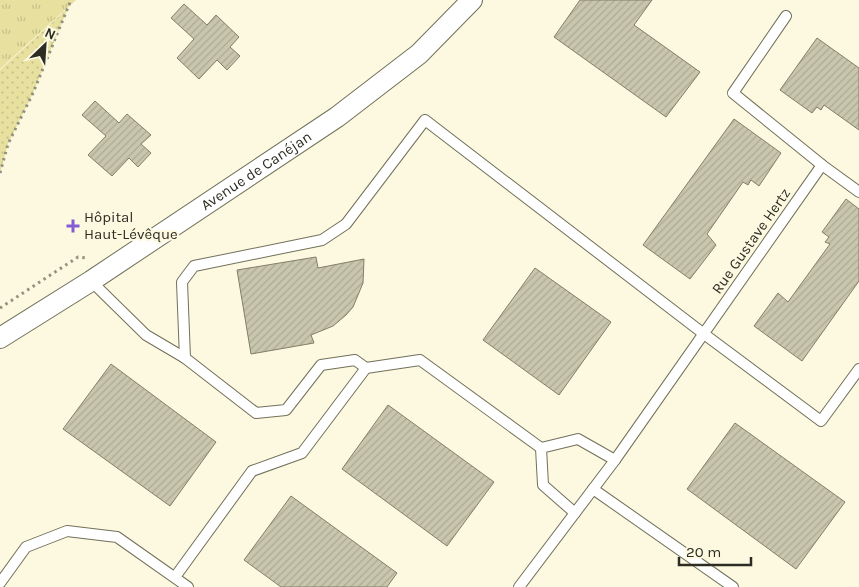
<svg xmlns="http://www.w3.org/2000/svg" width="859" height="587" font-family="Karla,sans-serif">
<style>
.grass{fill:url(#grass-dots)}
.park{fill:url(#park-tufts)}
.building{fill:url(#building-hatch);stroke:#817f68}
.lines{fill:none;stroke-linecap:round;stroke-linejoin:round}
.service-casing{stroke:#72705a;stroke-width:12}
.minor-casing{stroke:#72705a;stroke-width:22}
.path{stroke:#939180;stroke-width:3;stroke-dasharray:2.5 4;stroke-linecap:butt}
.service{stroke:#fff;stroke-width:10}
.minor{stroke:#fff;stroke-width:20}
.poi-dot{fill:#835bd5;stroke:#fcf9e0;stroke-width:2}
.labels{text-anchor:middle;stroke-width:4.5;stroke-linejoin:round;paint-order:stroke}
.street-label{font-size:15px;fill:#2d2c23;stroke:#fcf9e0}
.poi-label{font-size:15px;fill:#2d2c23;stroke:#fcf9e0;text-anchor:start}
</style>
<defs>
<pattern id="grass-dots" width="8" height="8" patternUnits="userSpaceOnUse" patternTransform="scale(1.25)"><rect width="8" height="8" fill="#e7e09f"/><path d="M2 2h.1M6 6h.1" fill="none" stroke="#c6c089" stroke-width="1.8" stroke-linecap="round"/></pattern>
<pattern id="park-tufts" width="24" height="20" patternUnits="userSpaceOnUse" patternTransform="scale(1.25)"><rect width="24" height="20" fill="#e7e09f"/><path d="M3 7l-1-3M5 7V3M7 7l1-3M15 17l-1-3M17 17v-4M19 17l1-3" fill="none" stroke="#c6c089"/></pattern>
<pattern id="building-hatch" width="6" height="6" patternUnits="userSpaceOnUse" patternTransform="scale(1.25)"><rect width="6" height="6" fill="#c9c6ae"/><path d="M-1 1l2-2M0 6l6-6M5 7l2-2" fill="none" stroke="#adaa95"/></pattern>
</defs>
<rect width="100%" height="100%" fill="#fcf9e0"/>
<polygon class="grass" points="68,8 33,93 8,144 0,173 0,70"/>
<polygon class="park" points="0,0 76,0 0,69"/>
<g class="building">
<polygon points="580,0 652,0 634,25 700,72 666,117 554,37"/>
<polygon points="184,4 207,25 216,15 239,37 230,47 240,56 227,70 217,60 199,79 177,58 194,39 171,18"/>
<polygon points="817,38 859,68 859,130 824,105 821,110 817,107 812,113 780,90"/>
<polygon points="95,101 119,123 127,114 151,135 141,144 151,153 138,167 129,158 112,176 88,155 106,136 82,115"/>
<polygon points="734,119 781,153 759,186 751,180 748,185 743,182 707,234 716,245 690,279 643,245"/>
<polygon points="846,199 859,209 859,281 802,361 754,326 778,293 788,302 830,244 825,242 829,237 822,232"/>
<polygon points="316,257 318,268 364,259 363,283 353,307 346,315 333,326 311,335 314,343 251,354 237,270"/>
<polygon points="535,268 611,322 559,395 483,340"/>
<polygon points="111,364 216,442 170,506 63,429"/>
<polygon points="388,405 494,482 447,546 342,469"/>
<polygon points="735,423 845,502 796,569 687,489"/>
<polygon points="291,496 397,573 387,587 281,587 244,560"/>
</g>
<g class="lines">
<g class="service-casing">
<g id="service">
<polyline points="786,16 733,93 822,165 859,192"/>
<polyline points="91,281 146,335 185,358"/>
<polyline points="366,368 420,360 541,448"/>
<polyline points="593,489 733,587"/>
<polyline points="575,513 543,485 541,448 578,439 615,460"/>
<polyline points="175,577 252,471 302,453 366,368 355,360 321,365 286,410 256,413 185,358 182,282 194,266 322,240 346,224 425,120 704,334 821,421 859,369"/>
<polyline points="0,583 26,547 67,531 117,537 188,587"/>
<polyline points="519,587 615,460 822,165"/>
</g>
</g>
<g class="minor-casing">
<g id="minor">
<path id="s1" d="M 0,338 L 91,281 L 337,117 L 419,54 L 472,0"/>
</g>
</g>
<g class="path">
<polyline points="0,173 8,144 33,93 71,0"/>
<polyline points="0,308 78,257 86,258"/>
</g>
<use href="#service" class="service"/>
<use href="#minor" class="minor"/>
</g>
<path class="poi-dot" d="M70.5 218.5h5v5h5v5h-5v5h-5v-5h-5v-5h5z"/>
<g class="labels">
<g class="street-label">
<text dy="5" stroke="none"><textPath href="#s1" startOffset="306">Avenue de Canéjan</textPath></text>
<text transform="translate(751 241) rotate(-55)" y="5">Rue Gustave Hertz</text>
</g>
<g class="poi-label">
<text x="84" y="222">Hôpital<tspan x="84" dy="17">Haut-Lévêque</tspan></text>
</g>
</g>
<g transform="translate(45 45) rotate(25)" stroke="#fcf9e0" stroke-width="4" paint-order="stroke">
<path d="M0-4L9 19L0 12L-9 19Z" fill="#2d2c23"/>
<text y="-8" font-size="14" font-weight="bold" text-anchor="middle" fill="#2d2c23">N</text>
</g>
<path d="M679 557v8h72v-8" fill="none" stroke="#2d2c23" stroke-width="2.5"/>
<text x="686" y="557" font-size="15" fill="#2d2c23" stroke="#fcf9e0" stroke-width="4" paint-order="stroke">20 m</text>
</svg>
